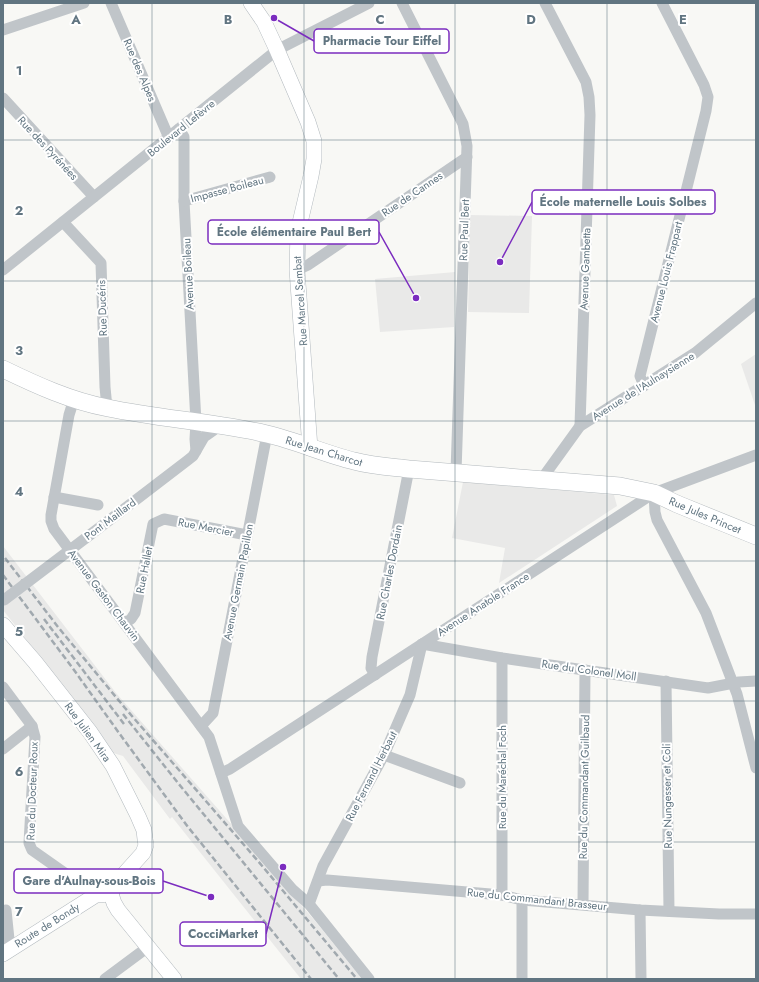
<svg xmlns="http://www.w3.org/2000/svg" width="759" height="982" font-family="Jost,sans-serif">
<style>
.built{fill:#e9e9e8}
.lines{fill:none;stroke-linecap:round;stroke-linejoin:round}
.secondary-casing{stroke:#b2b9be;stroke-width:16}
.primary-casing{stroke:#b3b9bd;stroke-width:18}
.street{stroke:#c0c5c9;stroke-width:11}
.secondary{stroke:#fff;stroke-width:15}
.primary{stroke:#fff;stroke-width:17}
.rail{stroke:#a1a9af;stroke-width:2.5;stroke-dasharray:6 3;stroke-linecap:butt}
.street-bridge{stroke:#c0c5c9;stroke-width:11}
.grid{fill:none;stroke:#617581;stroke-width:1;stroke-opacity:0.55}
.labels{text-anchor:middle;stroke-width:4;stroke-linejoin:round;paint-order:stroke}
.street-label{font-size:11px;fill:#617581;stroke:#fff}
.grid-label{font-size:13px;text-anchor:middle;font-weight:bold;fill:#617581;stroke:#fff;stroke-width:4;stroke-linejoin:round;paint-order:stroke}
.leader{fill:none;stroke:#7b2cbf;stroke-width:1.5}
.callout-dot{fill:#7b2cbf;stroke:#fff;stroke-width:1.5}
.callout{fill:#fff;stroke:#7b2cbf;stroke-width:1.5}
.callout-label{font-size:12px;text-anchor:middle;font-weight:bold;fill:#617581}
</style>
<rect width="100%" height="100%" fill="#f8f8f5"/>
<g class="built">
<polygon points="470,215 532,216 529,313 468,312"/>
<polygon points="455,272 454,327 380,332 375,279"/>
<polygon points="756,354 756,408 741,364"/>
<polygon points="463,482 614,495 617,506 499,583 505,548 452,538"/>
<polygon points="3,546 116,693 233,826 316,922 362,979 301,979 172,817 170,819 123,756 110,752 60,682 3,610"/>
</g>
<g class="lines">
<g class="secondary-casing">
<g id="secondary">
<polyline points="251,3 264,22 277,50 308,122 314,141 314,159 311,176 298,231 297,270 310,448"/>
<polyline points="3,625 35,662 90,732 113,766 138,816 144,830 145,839 146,845 143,853 116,883 111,894"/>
<polyline points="111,894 114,903 118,910 174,979"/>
<polyline points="3,954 96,895 111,894"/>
</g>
</g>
<g class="primary-casing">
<path id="primary" d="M 3,369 C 36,385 71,401 108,408 C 161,419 215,422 267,434 C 297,441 325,454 354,461 C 372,466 391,467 409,469 L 620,486 L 654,493 L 677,504 L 756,536"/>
</g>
<g class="street">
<polyline points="111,3 169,138"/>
<polyline points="402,3 463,124 467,146 456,472"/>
<polyline points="545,3 586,82 589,97 590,115 580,426"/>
<polyline points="3,30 84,3"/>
<polyline points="3,98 94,197"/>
<polyline points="179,129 184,137 184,201 196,422 195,439 196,451"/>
<polyline points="184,201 270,177"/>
<polyline points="63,222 101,263 105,387 107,408"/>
<polyline points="3,270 277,50 369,3"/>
<polyline points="297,270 308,265 467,157"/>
<polyline points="644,386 640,376 706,111 708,97 704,85 662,3"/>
<polyline points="74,399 69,415 51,515 51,521 54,529 209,737 238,826 293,890 309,904 369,979"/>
<polyline points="541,480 580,426 695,353 756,303"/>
<polyline points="654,493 655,512 657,520 706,613 737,694 756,768"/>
<polyline points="54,497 98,505"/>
<polyline points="120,512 188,460 193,456 204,437 221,425"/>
<polyline points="125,623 131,619 135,613 153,524 164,519 247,535"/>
<polyline points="422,644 502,658 708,688 739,682 756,681"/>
<polyline points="375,675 371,668 372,657 409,469"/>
<polyline points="666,681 669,911"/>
<polyline points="3,687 32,726 35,737 29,843 32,850 96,895"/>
<polyline points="201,726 213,713 267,434"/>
<polyline points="3,749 32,726"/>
<polyline points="384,755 460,783"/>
<polyline points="221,773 230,769 654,493 756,455"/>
<polyline points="318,881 327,880 502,895 522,900 640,910 719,914 756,914"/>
<polyline points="502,895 502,658"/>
<polyline points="522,900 522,979"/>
<polyline points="309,904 323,866 384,755 410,695 422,644"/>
<polyline points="583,904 585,670"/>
<polyline points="6,910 10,949"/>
<polyline points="640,910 641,979"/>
<polyline points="105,979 148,947"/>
</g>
<use href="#secondary" class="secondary"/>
<use href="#primary" class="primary"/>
<g class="rail">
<polyline points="5,558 58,627 125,708 258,861 357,979"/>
<polyline points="3,575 74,670 119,733 188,827 311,979"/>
<polyline points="44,619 124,724"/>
<polyline points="123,714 178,783 339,979"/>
</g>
<polyline class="street-bridge" points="4,600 120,512"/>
</g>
<path class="grid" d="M 152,3 L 152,979M 304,3 L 304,979M 455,3 L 455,979M 607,3 L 607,979M 3,140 L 756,140M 3,281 L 756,281M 3,421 L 756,421M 3,561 L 756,561M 3,701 L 756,701M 3,842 L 756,842"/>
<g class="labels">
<g class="street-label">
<text transform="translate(140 70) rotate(67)" y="4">Rue des Alpes</text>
<text transform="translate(181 128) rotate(-39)" y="4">Boulevard Lefèvre</text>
<text transform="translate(48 148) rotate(47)" y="4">Rue des Pyrénées</text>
<text transform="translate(227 189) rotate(-15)" y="4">Impasse Boileau</text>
<text transform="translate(412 194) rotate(-34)" y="4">Rue de Cannes</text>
<text transform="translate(464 230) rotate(-88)" y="4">Rue Paul Bert</text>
<text transform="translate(585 269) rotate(-88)" y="4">Avenue Gambetta</text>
<text transform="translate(666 272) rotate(-76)" y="4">Avenue Louis Frappart</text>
<text transform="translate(188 274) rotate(-93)" y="4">Avenue Boileau</text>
<text transform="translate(300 301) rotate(-94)" y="4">Rue Marcel Sembat</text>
<text transform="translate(102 308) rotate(-92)" y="4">Rue Ducéris</text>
<text transform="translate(643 386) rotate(-32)" y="4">Avenue de l'Aulnaysienne</text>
<text transform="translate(324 451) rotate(17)" y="4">Rue Jean Charcot</text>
<text transform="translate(705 515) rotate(23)" y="4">Rue Jules Princet</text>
<text transform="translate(110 519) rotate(-37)" y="4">Pont Maillard</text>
<text transform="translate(206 527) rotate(11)" y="4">Rue Mercier</text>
<text transform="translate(144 570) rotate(-79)" y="4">Rue Hallet</text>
<text transform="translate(389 572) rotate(-79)" y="4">Rue Charles Dordain</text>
<text transform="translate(238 582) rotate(-79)" y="4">Avenue Germain Papillon</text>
<text transform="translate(104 595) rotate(53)" y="4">Avenue Gaston Chauvin</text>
<text transform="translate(483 604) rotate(-33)" y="4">Avenue Anatole France</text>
<text transform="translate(589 670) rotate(8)" y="4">Rue du Colonel Moll</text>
<text transform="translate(88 732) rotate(54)" y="4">Rue Julien Mira</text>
<text transform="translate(371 776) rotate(-63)" y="4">Rue Fernand Herbaut</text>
<text transform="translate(502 777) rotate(-90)" y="4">Rue du Maréchal Foch</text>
<text transform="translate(584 787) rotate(-89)" y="4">Rue du Commandant Guilbaud</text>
<text transform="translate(32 791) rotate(-88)" y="4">Rue du Docteur Roux</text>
<text transform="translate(667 796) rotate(-91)" y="4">Rue Nungesser et Coli</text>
<text transform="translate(537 899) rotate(6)" y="4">Rue du Commandant Brasseur</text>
<text transform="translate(47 925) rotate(-32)" y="4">Route de Bondy</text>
</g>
</g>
<g class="grid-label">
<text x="76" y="24">A</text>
<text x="228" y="24">B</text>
<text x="380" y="24">C</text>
<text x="531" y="24">D</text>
<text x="683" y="24">E</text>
<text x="19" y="75">1</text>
<text x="19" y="215">2</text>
<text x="19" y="355">3</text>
<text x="19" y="496">4</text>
<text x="19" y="636">5</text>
<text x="19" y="776">6</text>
<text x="19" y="916">7</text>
</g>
<path class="leader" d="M274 18L314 41M500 262L532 202M416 298L379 232M211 897L163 881M283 867L266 934"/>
<g class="callout-dot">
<circle cx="274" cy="18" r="4"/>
<circle cx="500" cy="262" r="4"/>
<circle cx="416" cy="298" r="4"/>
<circle cx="211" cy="897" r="4"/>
<circle cx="283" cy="867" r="4"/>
</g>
<g class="callout">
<rect x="314" y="29" width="135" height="24" rx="4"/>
<rect x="532" y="190" width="183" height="24" rx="4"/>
<rect x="208" y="220" width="171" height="24" rx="4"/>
<rect x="14" y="869" width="149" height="24" rx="4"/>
<rect x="180" y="922" width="86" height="24" rx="4"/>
</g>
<g class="callout-label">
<text x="382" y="45">Pharmacie Tour Eiffel</text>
<text x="623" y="206">École maternelle Louis Solbes</text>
<text x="294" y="236">École élémentaire Paul Bert</text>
<text x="89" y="885">Gare d'Aulnay-sous-Bois</text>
<text x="223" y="938">CocciMarket</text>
</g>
<rect width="759" height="982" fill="none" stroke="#617581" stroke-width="8"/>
</svg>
